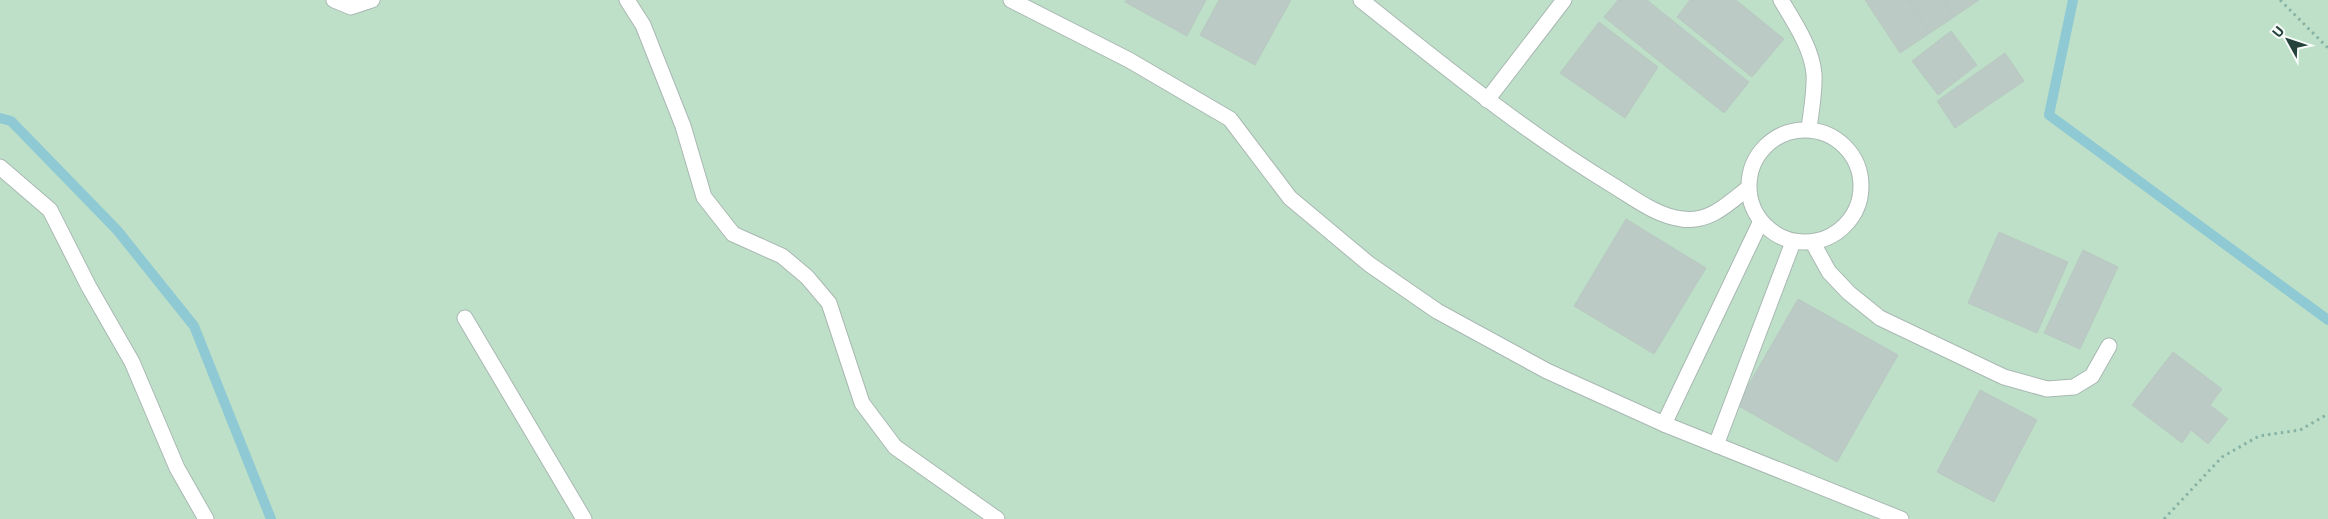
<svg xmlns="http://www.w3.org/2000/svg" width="2328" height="519" font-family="'Exo 2',sans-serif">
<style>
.green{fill:#bfe0c8}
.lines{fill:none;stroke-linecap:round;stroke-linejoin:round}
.stream{stroke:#8ec9d4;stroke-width:10}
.building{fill:#bbcac4;stroke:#b8c9c2}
.lane-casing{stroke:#a8b8b2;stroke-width:17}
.street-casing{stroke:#a8b8b2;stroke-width:17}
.path{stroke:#86b3a5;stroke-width:3;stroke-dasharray:2.5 4;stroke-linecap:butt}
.lane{stroke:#fff;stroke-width:15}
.street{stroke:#fff;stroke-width:15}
</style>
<rect width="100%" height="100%" fill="#e6efeb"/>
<rect class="green" x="0" y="0" width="2328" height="519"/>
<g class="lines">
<g class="stream">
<polyline points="2073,0 2049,115 2328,320"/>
<polyline points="0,118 11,121 117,230 194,326 271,519"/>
</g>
</g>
<g class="building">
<polygon points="1126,0 1206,0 1187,36 1125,2"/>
<polygon points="1219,0 1291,0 1255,65 1200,35"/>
<polygon points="1618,0 1647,0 1749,82 1724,113 1604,17"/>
<polygon points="1690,0 1736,0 1784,39 1752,77 1677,17"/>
<polygon points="1865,0 1909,0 1930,33 1900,53"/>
<polygon points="1909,0 1944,0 1954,17 1930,33"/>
<polygon points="1944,0 1979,0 1954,17"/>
<polygon points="1599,22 1658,67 1625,118 1560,73"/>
<polygon points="1951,31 1977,65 1938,95 1912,61"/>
<polygon points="2005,53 2024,81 1955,128 1937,101"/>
<polygon points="1626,219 1706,268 1654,354 1574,306"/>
<polygon points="1999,232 2068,262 2037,333 1968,303"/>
<polygon points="2083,250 2118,267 2080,349 2044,333"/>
<polygon points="1798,299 1898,355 1837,462 1737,405"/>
<polygon points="2173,352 2222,389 2210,405 2228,419 2208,444 2191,430 2182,443 2132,405"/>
<polygon points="1980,390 2037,420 1994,502 1937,472"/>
</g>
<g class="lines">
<g class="lane-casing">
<g id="lane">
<polyline points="334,0 351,7 372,0"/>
<polyline points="627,0 643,25 683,126 704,197 733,234 782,256 807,277 829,303 862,403 895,447 997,519"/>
<polyline points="0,167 50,210 89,287 132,362 177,468 206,519"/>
<polyline points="465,318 584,519"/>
</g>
</g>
<g class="street-casing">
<g id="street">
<polyline points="1011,0 1129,60 1230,119 1290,198 1369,264 1437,311 1547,371 1664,424 1901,519"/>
<path d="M 1361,0 C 1443,65 1524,132 1614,186 C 1635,199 1657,216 1682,219 C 1709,223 1728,204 1748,188"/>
<path d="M 1781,0 C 1794,22 1812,48 1814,74 C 1815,92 1811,111 1809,129"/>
<polyline points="1487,100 1564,0"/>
<circle cx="1805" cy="186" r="56"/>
<polyline points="1813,243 1829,272 1849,293 1880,318 2004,377 2047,389 2074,387 2092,376 2109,346"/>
<polyline points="1664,424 1760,223"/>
<polyline points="1716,445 1793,242"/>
</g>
</g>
<g class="path">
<polyline points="2280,0 2328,48"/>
<polyline points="2164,519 2222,457 2259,436 2300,430 2328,414"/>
</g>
<use href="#lane" class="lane"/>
<use href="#street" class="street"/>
</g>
<g transform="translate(2288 40) rotate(310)" stroke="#f7fbf9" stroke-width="4" paint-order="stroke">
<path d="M0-4L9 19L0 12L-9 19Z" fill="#24423a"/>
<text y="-8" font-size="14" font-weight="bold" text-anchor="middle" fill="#24423a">U</text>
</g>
</svg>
